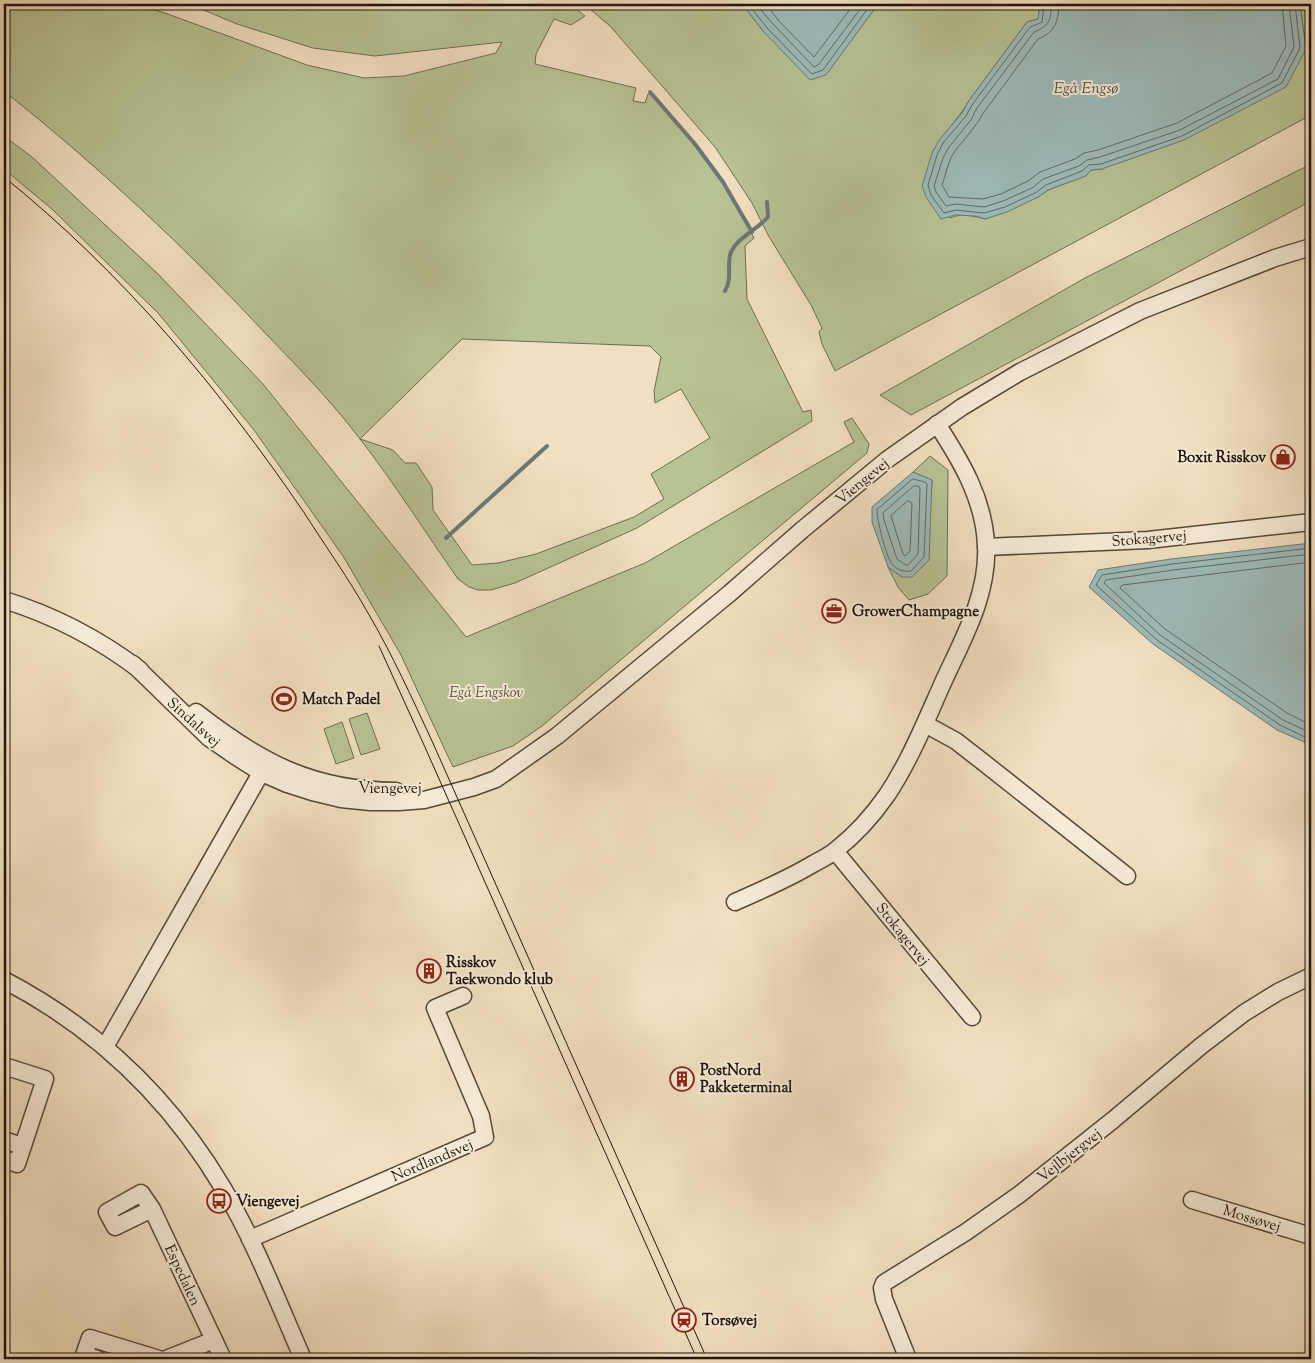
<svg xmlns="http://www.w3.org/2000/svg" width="1315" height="1363" font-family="'Sorts Mill Goudy',serif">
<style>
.green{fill:#b8c394;stroke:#6c6c50;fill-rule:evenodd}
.water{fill:#9dbbba;stroke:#6b7875}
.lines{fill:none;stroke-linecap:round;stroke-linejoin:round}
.shore{stroke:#5e6864;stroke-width:1}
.stream{stroke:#6b7875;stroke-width:4}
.minor-casing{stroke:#54473a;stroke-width:19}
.minor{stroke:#f6ebd6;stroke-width:16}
.tram{stroke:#1f140d;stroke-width:1}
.labels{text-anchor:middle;stroke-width:4;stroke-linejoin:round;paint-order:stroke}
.poi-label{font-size:15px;font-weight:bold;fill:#1f140d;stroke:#f6ebd6;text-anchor:start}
.street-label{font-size:15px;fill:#1f140d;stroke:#f6ebd6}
.park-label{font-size:15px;font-style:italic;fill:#55513c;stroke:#f6ebd6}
.water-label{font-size:16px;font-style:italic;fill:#4b4e4a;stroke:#f6ebd6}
</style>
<rect width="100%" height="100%" fill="#f1e0c0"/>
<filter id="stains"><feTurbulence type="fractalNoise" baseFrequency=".004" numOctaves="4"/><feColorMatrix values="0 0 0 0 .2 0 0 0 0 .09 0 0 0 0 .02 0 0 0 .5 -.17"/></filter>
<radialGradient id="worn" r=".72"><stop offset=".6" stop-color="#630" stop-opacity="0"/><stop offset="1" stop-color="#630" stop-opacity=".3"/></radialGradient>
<g class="green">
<path d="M 4,4 L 134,4 L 165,13 L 307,65 L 364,78 L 404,76 L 496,53 L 502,42 L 375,56 L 313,48 L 237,24 L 189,4 L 570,4 L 585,16 L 571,25 L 554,19 L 536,54 L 535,64 L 636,88 L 633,101 L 645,103 L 648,94 L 654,96 L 695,144 L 723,182 L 754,238 L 745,246 L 747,299 L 803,412 L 811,410 L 812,421 L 637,528 L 515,583 L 491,590 L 478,590 L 469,587 L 458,579 C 425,532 395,484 360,439 C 332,402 299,368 267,335 C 185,247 97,165 4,91 ZM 462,339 L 650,346 L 661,357 L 654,391 L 655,403 L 681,389 L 710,438 L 651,474 L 664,499 L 634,517 L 536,554 L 498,563 L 472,565 L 433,510 L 432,487 L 416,463 L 405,463 L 393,450 L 360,439 Z"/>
<path d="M 584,4 L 742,4 L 764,32 L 826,74 L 878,4 L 1039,4 L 1040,6 L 1038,19 L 1027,22 L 968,102 C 960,118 934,142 932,157 L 950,218 C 960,213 974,216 985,219 L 1038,197 L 1048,190 L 1085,176 L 1091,170 L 1102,169 L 1306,49 L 1300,4 L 1311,4 L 1311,115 L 835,371 L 822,344 L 819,332 L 822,328 L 811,305 L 768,235 L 752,203 L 715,147 L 610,26 Z"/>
<polygon points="4,136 32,157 157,273 263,384 466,637 645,563 854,442 844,422 852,418 869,444 867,453 542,726 513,746 453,767 400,653 343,556 254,430 158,313 53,210 4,169"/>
<polygon points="1311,164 1311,201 911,415 880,395 1085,278"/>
<polygon points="930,456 948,470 947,576 928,594 909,600 898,587 888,567 902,577 931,498 932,480 913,472"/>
<polygon points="367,713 380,749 361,755 349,719"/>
<polygon points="342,722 354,758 336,764 324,729"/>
</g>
<g class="water">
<polygon points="742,4 878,4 826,75 810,80 764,32"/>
<polygon points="1039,4 1300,4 1306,49 1286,87 1184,140 1102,169 1091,170 1086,176 1048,190 1038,197 1007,212 985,219 976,216 955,215 941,219 926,197 922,186 932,153 939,140 962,113 968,102 1027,22 1038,19 1040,6"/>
<polygon points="913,472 932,480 929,560 912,577 902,577 888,567 872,522 872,507"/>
<polygon points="1311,543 1311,745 1277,730 1153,644 1089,587 1098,570 1171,559"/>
</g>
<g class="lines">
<g class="shore">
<polyline points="748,4 768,29 812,74 823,70 871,4"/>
<polyline points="756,4 773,24 814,67 819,64 864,4"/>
<polyline points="766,4 778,20 814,57 854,4"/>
<polyline points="1044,4 1042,22 1030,27 972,105 966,116 943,143 937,155 928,185 931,195 944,213 956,210 984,213 1005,207 1035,193 1046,185 1082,171 1089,165 1101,164 1182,136 1282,83 1300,48 1295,4"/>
<path d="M 1051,4 C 1052,21 1048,26 1034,32 L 977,108 L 971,120 L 949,147 L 943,158 L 934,186 L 936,192 L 946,206 L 956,204 L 984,207 L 1003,201 L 1032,188 L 1043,179 L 1079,166 L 1087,160 L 1100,157 L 1180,130 L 1278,79 L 1294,47 L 1289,4"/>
<path d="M 1059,4 C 1059,21 1054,33 1038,39 L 984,112 C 976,127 965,138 955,151 C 948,161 946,174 942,185 L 949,197 L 983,199 L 1001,194 L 1028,181 L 1040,172 L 1075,159 L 1084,153 L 1098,150 L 1177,123 L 1272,73 L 1286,46 L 1282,4"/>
<path d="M 913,479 L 925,482 L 927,484 L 924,557 L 911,571 C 904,572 897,570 892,564 C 886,557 877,520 877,510 Z"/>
<polygon points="914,486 919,486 920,489 918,554 908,565 906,565 897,559 884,520 883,513"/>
<polygon points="908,501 912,503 910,551 905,556 903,554 891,516"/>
<polyline points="1311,548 1172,564 1102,575 1096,585 1157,640 1280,725 1311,740"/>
<polyline points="1311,554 1173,570 1106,580 1104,583 1160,635 1283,720 1311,733"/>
<polyline points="1311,562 1122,585 1120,588 1165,629 1287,713 1311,725"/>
</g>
<g class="stream">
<polyline points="650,92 695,144 723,182 752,232"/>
<path d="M 725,291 C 733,277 726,265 731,252 C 737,238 757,230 768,217 L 767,202"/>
<polyline points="446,538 547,446"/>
</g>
<g class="minor-casing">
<g id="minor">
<polyline points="986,547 1148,540 1311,522"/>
<path d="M 4,600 C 53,615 99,639 140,670"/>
<polyline points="133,664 209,738 235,756 262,773 287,784 312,792 341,799 370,802 399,802 424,800 474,787 496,779 557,736 730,593 802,530 888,459 962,407 1020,372 1140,311 1275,258 1311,247"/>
<path d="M 196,712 C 261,763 313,790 396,791"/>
<polyline points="925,724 956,741 983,762 1127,876"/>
<polyline points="835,851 972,1017"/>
<path d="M 735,902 C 762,890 788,879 813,864 C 820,860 829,856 836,850 C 855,835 873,815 887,795 C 909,762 925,723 941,687 C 961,642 989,596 986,545 C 984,499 961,461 937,424"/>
<path d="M 4,980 C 96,1028 170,1099 223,1188 C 255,1242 278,1302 303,1359"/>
<polyline points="105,1047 266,764"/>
<polyline points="4,1066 45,1079 17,1164 4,1159"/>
<polyline points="4,1140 22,1146"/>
<polyline points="1192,1200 1311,1236"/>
<polyline points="152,1209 115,1227 107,1212 141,1193 152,1209 223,1359"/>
<polyline points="250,1239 485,1137 481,1116 435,1008 463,996"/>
<polyline points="97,1359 84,1355 90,1338 159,1359"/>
<polyline points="166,1359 214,1340"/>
<polyline points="908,1359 884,1299 882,1288 884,1283 966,1232 1020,1194 1113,1120 1201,1046 1244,1013 1278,992 1311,976"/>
</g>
</g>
<use href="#minor" class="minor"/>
<g class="tram">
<path d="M 4,177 C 122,272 220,389 305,514 C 326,547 349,579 368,613 C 392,654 412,698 432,741 L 707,1359"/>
<polyline points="379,646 424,745 697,1359"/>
</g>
</g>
<defs>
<g id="shop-ring" transform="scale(1.25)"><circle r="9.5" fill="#f6ebd6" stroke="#8f2418" stroke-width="1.5"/><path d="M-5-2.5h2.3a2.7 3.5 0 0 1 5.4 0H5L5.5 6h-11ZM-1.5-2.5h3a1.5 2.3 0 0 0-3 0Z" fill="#8f2418"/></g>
<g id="office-ring" transform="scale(1.25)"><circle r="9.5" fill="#f6ebd6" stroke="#8f2418" stroke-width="1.5"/><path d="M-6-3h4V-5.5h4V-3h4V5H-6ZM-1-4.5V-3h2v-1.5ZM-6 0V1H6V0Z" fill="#8f2418"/></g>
<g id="stadium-ring" transform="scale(1.25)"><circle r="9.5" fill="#f6ebd6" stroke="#8f2418" stroke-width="1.5"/><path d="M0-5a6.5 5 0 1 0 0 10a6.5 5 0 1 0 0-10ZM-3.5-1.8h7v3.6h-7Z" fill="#8f2418"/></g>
<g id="building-ring" transform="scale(1.25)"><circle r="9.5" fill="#f6ebd6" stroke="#8f2418" stroke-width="1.5"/><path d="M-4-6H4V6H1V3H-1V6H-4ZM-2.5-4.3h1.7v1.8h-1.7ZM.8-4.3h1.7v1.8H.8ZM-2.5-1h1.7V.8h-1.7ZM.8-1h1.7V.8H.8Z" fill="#8f2418"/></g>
<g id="bus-ring" transform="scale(1.25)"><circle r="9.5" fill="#f6ebd6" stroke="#8f2418" stroke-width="1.5"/><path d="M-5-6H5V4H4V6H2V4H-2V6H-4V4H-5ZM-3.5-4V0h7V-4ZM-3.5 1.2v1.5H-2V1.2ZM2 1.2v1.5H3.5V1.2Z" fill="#8f2418"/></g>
<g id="station-ring" transform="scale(1.25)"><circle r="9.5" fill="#f6ebd6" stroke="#8f2418" stroke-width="1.5"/><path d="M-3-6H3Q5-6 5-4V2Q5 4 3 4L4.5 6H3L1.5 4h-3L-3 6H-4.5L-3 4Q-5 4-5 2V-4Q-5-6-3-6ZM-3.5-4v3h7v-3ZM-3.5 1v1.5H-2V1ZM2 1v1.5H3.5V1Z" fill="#8f2418"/></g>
</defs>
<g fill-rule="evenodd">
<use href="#shop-ring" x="1283" y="457"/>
<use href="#office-ring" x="834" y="611"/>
<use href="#stadium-ring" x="284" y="699"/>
<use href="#building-ring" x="429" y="971"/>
<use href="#building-ring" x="682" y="1079"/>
<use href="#bus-ring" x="219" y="1201"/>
<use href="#station-ring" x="684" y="1320"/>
</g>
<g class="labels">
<g class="poi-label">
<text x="1266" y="462" text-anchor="end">Boxit Risskov</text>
<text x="852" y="616">GrowerChampagne</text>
<text x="302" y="704">Match Padel</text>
<text x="446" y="967">Risskov<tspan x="446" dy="17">Taekwondo klub</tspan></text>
<text x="700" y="1075">PostNord<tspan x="700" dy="17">Pakketerminal</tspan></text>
<text x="236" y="1206">Viengevej</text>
<text x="702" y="1325">Torsøvej</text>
</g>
<g class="street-label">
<text transform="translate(862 481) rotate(-39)" y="5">Viengevej</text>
<text transform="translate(1149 538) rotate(-5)" y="5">Stokagervej</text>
<text transform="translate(194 722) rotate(42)" y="5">Sindalsvej</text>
<text x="390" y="793">Viengevej</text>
<text transform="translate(903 934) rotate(51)" y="5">Stokagervej</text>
<text transform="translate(1069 1155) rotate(-38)" y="5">Vejlbjergvej</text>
<text transform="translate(432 1160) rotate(-23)" y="5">Nordlandsvej</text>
<text transform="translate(1252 1218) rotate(17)" y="5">Mossøvej</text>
<text transform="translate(183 1275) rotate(65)" y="5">Espedalen</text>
</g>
<g class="park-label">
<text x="486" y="697">Egå Engskov</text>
</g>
<g class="water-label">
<text x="1086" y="93">Egå Engsø</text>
</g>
</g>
<rect width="1315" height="1363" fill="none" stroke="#f1e0c0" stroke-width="20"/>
<rect x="5" y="5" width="1305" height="1353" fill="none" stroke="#1f140d" stroke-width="2.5"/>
<rect x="10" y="10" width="1295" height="1343" fill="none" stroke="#1f140d"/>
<rect width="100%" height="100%" filter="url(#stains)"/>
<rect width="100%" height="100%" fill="url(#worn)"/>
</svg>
